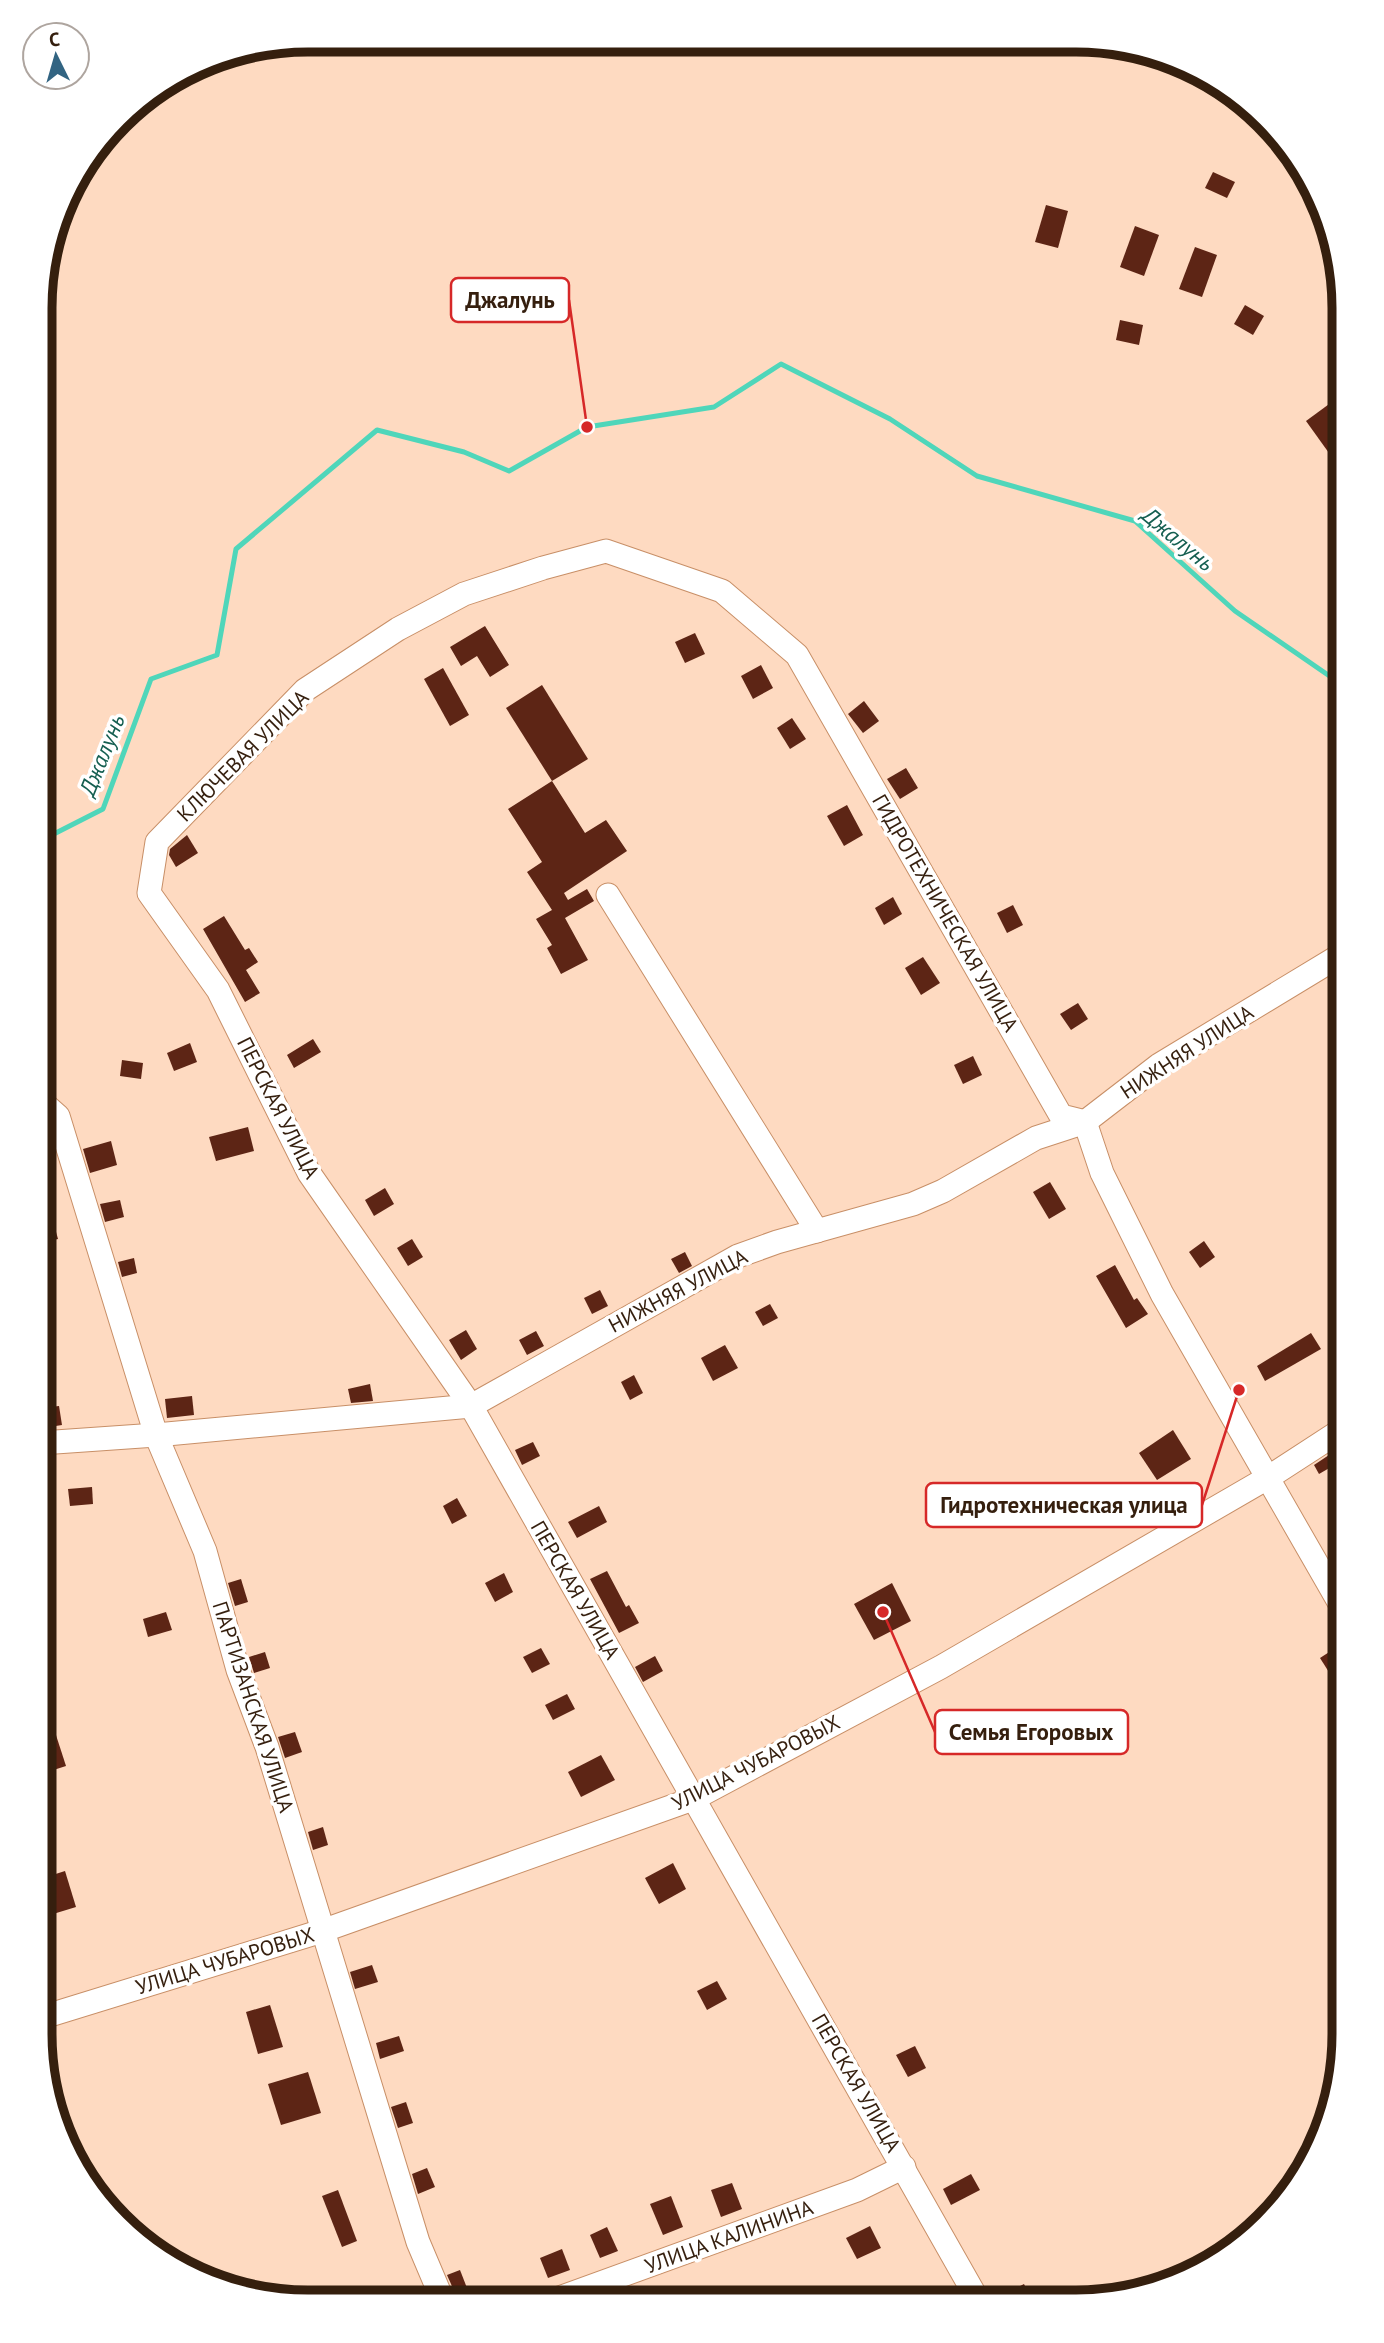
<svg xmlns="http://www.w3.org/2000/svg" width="1384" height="2343" font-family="'PT Sans',sans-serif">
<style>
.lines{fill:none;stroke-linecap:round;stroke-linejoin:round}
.stream{stroke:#4fd6ba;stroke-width:5}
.building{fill:#5d2515}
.minor-casing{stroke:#c88f67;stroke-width:25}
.minor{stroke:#fff;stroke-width:23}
.labels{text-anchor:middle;stroke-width:7;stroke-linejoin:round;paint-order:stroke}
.street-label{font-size:21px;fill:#351f0e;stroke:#fff}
.water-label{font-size:23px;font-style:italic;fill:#155f51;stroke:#fff}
.rim{fill:none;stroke:#351f0e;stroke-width:9}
.leader{fill:none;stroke:#d62828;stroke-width:2.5}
.callout-dot{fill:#d62828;stroke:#fff;stroke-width:2.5}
.callout{fill:#fff;stroke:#d62828;stroke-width:2.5}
.callout-label{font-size:23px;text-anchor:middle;font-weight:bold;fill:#351f0e}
</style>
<rect width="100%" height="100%" fill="#fedac1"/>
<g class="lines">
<polyline class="stream" points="42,840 103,809 151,679 217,655 236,549 377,430 464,452 509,471 587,427 714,407 781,364 890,419 977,476 1135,521 1235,611 1344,686"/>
</g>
<g class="building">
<polygon points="1213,172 1235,182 1227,198 1205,188"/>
<polygon points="1046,205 1068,211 1058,248 1035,242"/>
<polygon points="1135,226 1159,235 1144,276 1120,267"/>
<polygon points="1195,247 1217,255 1202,297 1179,289"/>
<polygon points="1245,305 1264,316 1253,335 1234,324"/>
<polygon points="1120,320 1143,325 1139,345 1116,340"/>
<polygon points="1336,399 1344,410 1344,474 1306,421"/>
<polygon points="485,626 509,665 490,677 477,656 461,666 450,647"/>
<polygon points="695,633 705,654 685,663 675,642"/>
<polygon points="761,665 773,688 753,699 741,676"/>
<polygon points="443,668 469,715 450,726 424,679"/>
<polygon points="542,685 588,759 552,781 506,708"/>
<polygon points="864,701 879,721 863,733 848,714"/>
<polygon points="792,718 806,739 790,749 777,728"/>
<polygon points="906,768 918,788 900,799 887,779"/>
<polygon points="552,781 585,833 606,820 627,851 564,893 568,900 587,889 594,901 565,918 588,960 561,974 547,948 552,945 536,919 552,910 527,872 542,862 508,809"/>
<polygon points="847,805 863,835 844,846 827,816"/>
<polygon points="187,835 198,853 176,867 169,855 170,849"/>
<polygon points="893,897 902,914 884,925 875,908"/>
<polygon points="1013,905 1023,925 1007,933 997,913"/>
<polygon points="224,916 245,950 249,948 258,962 246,970 260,993 245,1002 203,929"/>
<polygon points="923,957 940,983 921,995 905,968"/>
<polygon points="1078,1003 1088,1019 1071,1030 1060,1014"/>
<polygon points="313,1039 321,1052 294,1068 287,1055"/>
<polygon points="190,1043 197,1062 174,1071 167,1053"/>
<polygon points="973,1056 982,1075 963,1084 954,1065"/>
<polygon points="122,1060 143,1063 141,1079 120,1076"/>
<polygon points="248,1127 254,1151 216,1161 209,1137"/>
<polygon points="111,1141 117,1165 90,1173 83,1149"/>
<polygon points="1050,1182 1066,1209 1049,1219 1033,1192"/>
<polygon points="385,1188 394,1204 374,1216 365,1200"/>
<polygon points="46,1196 58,1239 41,1243 41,1197"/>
<polygon points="120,1200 124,1217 105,1222 100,1204"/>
<polygon points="412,1239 423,1257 408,1266 397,1248"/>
<polygon points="1204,1241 1215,1257 1200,1268 1189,1252"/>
<polygon points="685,1252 692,1266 679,1273 671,1259"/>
<polygon points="134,1258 137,1273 122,1277 118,1262"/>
<polygon points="1115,1265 1134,1300 1137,1298 1148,1314 1126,1328 1096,1276"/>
<polygon points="600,1290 608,1306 592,1314 584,1298"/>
<polygon points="770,1304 778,1318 763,1326 755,1312"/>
<polygon points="466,1330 477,1349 461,1360 449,1340"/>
<polygon points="536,1331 544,1346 527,1355 519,1340"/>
<polygon points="1311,1333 1321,1349 1265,1381 1257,1366"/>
<polygon points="725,1345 738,1368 713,1381 701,1358"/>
<polygon points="634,1375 643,1393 630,1400 621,1382"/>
<polygon points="370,1384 373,1401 351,1403 348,1389"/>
<polygon points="192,1396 194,1415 167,1418 165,1399"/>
<polygon points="59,1406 62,1425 43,1428 41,1408"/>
<polygon points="1173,1430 1191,1459 1157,1480 1139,1453"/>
<polygon points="533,1442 540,1456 522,1465 515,1450"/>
<polygon points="1332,1453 1338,1463 1319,1474 1314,1465"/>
<polygon points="92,1487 93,1504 70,1506 68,1489"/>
<polygon points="457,1498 467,1516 452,1524 443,1506"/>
<polygon points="599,1506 607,1522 577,1538 568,1522"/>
<polygon points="607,1571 626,1607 629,1605 639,1623 619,1633 590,1579"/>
<polygon points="504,1573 513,1592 495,1602 485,1583"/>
<polygon points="241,1579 248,1602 235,1606 228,1583"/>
<polygon points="892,1583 911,1621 874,1640 854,1604"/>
<polygon points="166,1612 172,1630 148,1637 143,1619"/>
<polygon points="1337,1647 1343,1657 1343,1670 1332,1677 1320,1658"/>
<polygon points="541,1648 550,1664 532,1673 523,1657"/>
<polygon points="265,1652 270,1668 254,1673 249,1657"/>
<polygon points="655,1656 663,1671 643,1682 635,1667"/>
<polygon points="567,1694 575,1709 553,1720 545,1705"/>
<polygon points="41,1698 44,1698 66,1766 41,1774"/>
<polygon points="295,1732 302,1752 285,1758 278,1737"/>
<polygon points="601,1755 615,1780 581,1797 568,1772"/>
<polygon points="323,1827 328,1845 313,1850 308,1832"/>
<polygon points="673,1863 686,1889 659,1904 645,1878"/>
<polygon points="65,1871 76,1907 40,1918 40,1879"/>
<polygon points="372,1965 378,1982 355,1989 350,1972"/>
<polygon points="717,1981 727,1999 707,2010 697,1991"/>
<polygon points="270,2005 283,2047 258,2054 246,2012"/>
<polygon points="399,2036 404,2051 380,2059 376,2043"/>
<polygon points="915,2046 926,2068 908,2077 896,2055"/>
<polygon points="308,2072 321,2113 281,2125 268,2084"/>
<polygon points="406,2102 413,2123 398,2128 391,2107"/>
<polygon points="427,2168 435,2187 418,2194 412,2174"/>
<polygon points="971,2174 980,2190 951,2205 943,2189"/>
<polygon points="732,2183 742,2209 721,2217 711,2190"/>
<polygon points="338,2190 357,2241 342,2247 322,2196"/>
<polygon points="671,2196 683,2227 663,2235 650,2204"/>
<polygon points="870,2226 881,2248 857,2259 846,2238"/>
<polygon points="607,2227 618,2251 600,2258 590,2235"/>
<polygon points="562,2249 570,2270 548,2278 540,2258"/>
<polygon points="460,2270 467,2288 455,2293 447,2275"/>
<polygon points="1024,2284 1033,2303 993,2303 993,2300"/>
</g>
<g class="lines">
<g class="minor-casing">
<g id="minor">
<polyline points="608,895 817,1231"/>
<polyline points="41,1101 58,1116 156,1435 205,1551 238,1670 267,1747 418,2242 443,2301"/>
<polyline points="1085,1122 1102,1173 1162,1294 1343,1609"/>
<polyline points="41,1443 156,1435 471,1406 738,1256 777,1242 913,1204 943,1191 1036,1138 1085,1122 1159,1065 1344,953"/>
<polyline points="40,2018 322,1931 693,1799 941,1667 1269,1477 1343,1429"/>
<polyline points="551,2301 857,2190 904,2167"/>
<polyline points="979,2302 471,1406 309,1173 218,990 149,893 157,842 305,690 398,629 464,594 543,568 606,551 722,591 797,655 1061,1116 1085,1122"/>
</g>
</g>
<use href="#minor" class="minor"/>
</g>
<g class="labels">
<g class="street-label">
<text transform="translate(243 756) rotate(-45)" y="7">КЛЮЧЕВАЯ УЛИЦА</text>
<text transform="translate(945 913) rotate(60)" y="7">ГИДРОТЕХНИЧЕСКАЯ УЛИЦА</text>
<text transform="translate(1187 1052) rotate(-33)" y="7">НИЖНЯЯ УЛИЦА</text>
<text transform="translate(278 1108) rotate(63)" y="7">ПЕРСКАЯ УЛИЦА</text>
<text transform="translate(678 1291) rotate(-28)" y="7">НИЖНЯЯ УЛИЦА</text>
<text transform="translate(575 1590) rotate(60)" y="7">ПЕРСКАЯ УЛИЦА</text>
<text transform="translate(253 1707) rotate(72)" y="7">ПАРТИЗАНСКАЯ УЛИЦА</text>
<text transform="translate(756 1763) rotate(-27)" y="7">УЛИЦА ЧУБАРОВЫХ</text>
<text transform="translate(225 1961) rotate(-17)" y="7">УЛИЦА ЧУБАРОВЫХ</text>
<text transform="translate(856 2083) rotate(60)" y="7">ПЕРСКАЯ УЛИЦА</text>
<text transform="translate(729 2237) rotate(-20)" y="7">УЛИЦА КАЛИНИНА</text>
</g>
<g class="water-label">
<text transform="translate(1178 539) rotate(40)" y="8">Джалунь</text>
<text transform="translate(102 755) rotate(-68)" y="8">Джалунь</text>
</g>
</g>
<path d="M0 0H1384V2343H0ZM308 52H1076A256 256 0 0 1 1332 308V2034A256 256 0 0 1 1076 2290H308A256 256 0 0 1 52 2034V308A256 256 0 0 1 308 52Z" fill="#fff" fill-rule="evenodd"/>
<path class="rim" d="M308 52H1076A256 256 0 0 1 1332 308V2034A256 256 0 0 1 1076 2290H308A256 256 0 0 1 52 2034V308A256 256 0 0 1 308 52Z"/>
<path class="leader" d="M587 427L569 300M1239 1390L1202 1505M883 1612L935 1732"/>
<g class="callout-dot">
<circle cx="587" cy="427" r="7"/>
<circle cx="1239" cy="1390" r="7"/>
<circle cx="883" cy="1612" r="7"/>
</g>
<g class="callout">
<rect x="451" y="278" width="118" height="44" rx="7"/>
<rect x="926" y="1483" width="276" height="44" rx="7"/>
<rect x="935" y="1710" width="193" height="44" rx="7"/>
</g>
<g class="callout-label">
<text x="510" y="308">Джалунь</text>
<text x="1064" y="1513">Гидротехническая улица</text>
<text x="1031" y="1740">Семья Егоровых</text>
</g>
<g transform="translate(56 56) rotate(355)"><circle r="33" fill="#ffffff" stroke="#aea59f" stroke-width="2"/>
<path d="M0-5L12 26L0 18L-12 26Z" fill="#326482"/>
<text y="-10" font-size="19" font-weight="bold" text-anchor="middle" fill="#351f0e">С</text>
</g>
</svg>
